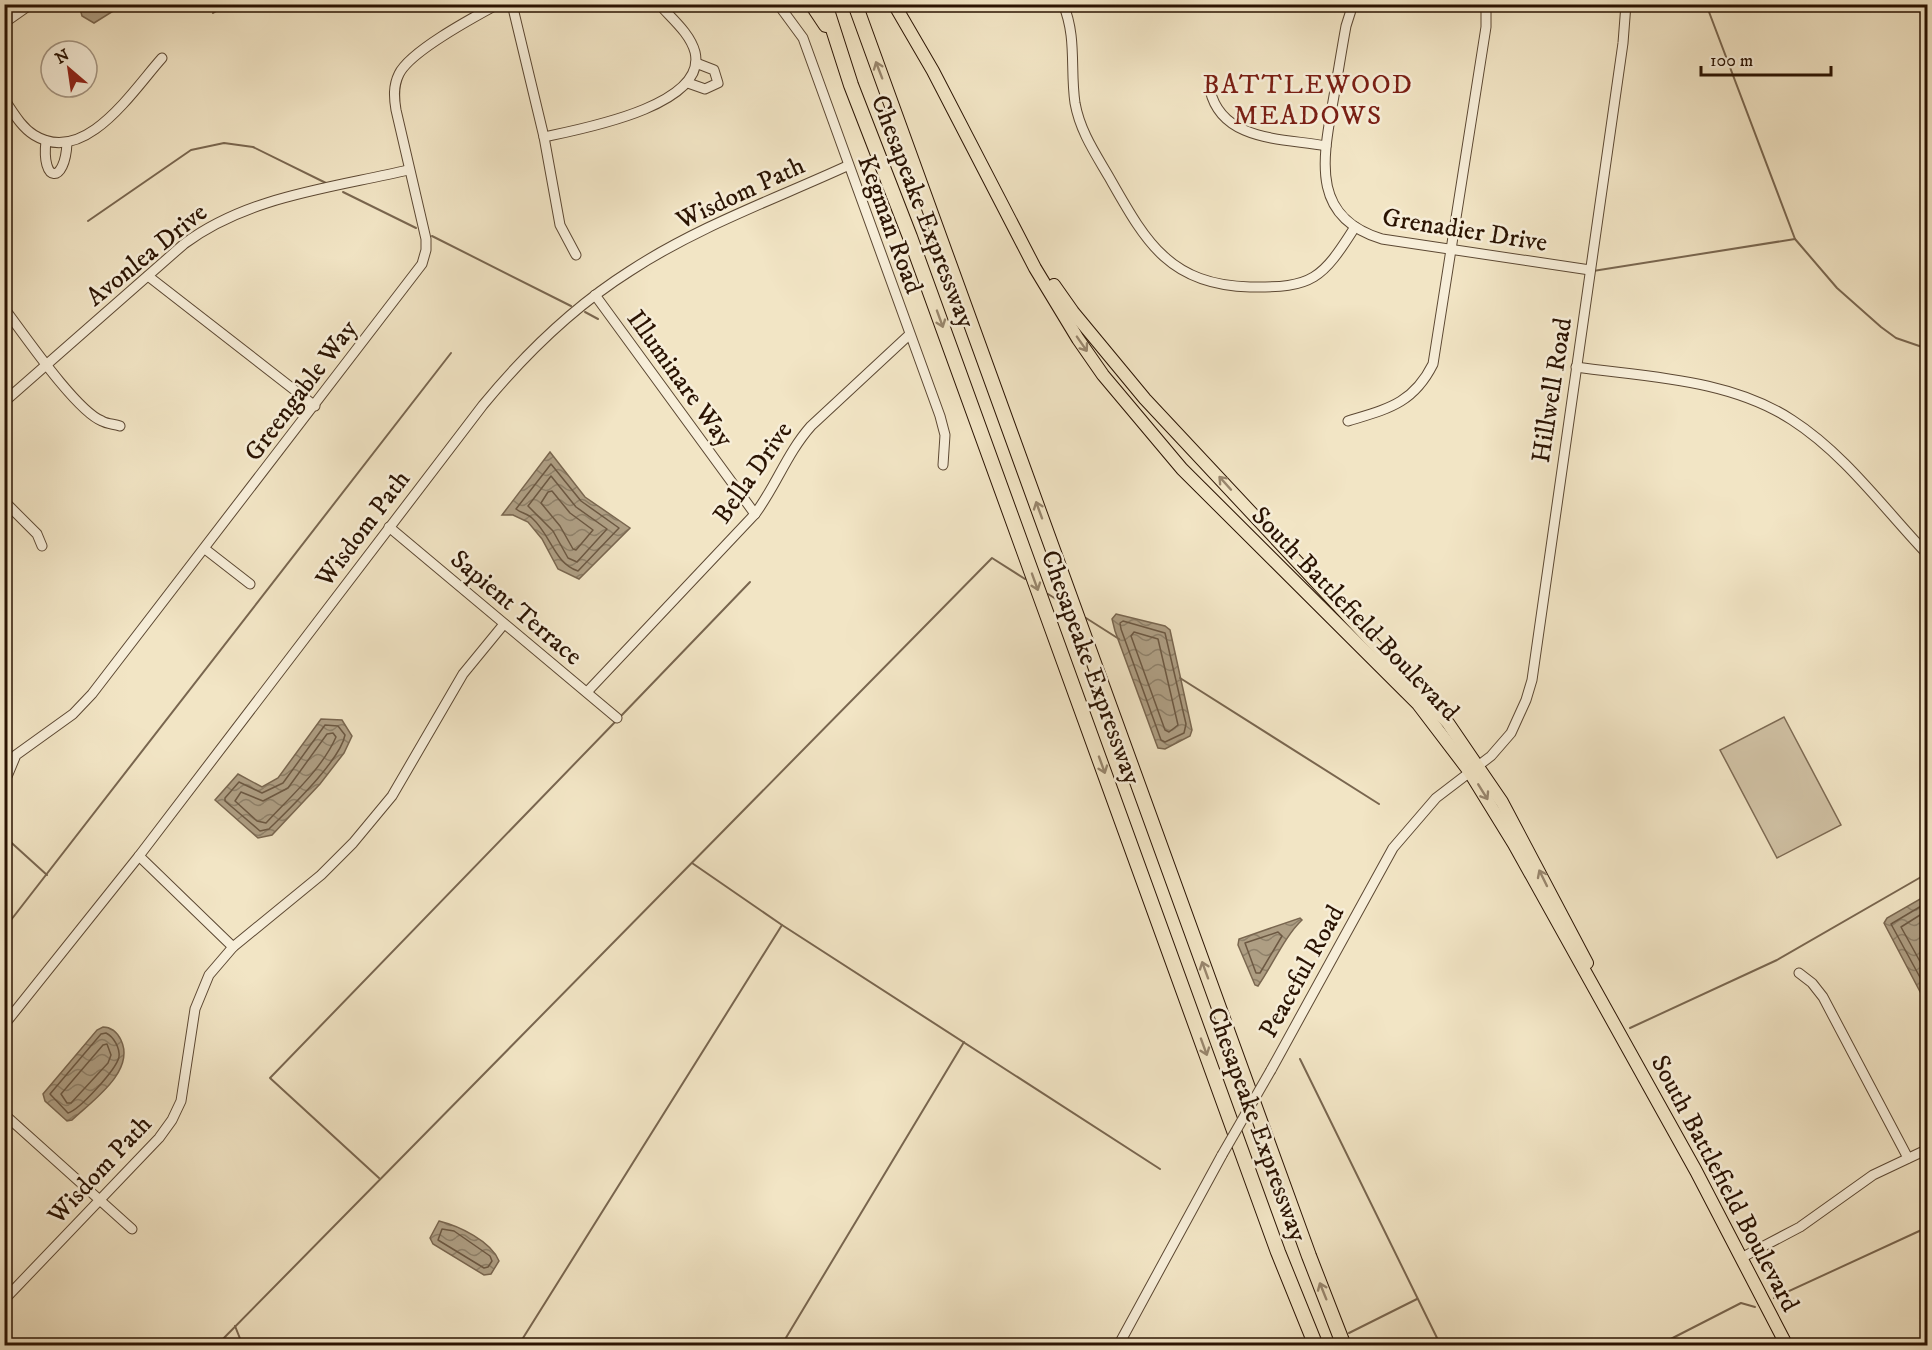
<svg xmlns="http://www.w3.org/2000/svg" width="1932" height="1350" font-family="'IM FELL DW Pica',serif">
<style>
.park{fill:#d0c1a4;stroke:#7d6a53;stroke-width:1.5}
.water{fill:url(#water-waves);stroke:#79664f;stroke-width:1.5}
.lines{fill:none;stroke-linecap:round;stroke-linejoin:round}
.shore{stroke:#6c5842;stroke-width:1.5}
.stream{stroke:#79664f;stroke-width:2}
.minor-casing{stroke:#5c4833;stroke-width:11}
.major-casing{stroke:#2a1302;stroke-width:14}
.highway-casing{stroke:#2a1302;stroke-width:16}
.minor{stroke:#f7eed9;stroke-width:9}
.major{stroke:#f2e5c5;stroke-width:12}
.highway{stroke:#f2e5c5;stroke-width:14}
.minor-bridge-casing{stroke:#5c4833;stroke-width:11;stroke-linecap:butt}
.minor-bridge{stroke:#f7eed9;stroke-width:9}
.oneway{stroke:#98866d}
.labels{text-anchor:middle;stroke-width:5;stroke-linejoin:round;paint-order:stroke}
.street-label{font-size:26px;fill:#2a1302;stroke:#f7eed9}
.neighbourhood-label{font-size:27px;letter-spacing:1.5px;fill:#7a1f14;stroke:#f7eed9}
</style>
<defs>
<pattern id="water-waves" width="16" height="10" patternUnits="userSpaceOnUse" patternTransform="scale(1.5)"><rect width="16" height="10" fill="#ae9e83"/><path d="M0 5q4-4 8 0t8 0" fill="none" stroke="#8e8069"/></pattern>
</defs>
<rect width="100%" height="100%" fill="#f2e5c5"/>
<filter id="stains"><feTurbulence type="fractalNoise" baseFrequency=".00333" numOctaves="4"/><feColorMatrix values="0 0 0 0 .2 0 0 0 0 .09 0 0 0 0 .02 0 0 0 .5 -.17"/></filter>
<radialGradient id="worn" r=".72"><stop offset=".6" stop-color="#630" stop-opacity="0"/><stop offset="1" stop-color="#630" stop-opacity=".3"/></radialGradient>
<polygon class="park" points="1784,717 1841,825 1777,858 1720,750"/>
<g class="water">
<polygon points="79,5 80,4 123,5 94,23 82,16"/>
<polygon points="550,452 585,497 630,528 579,579 558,569 542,539 528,522 513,515 502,515"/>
<polygon points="1116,614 1165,626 1170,630 1192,730 1190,736 1165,749 1158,748 1156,743 1115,631 1112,619"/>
<polygon points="321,719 342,720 352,736 344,753 320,784 272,835 258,838 215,800 238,774 262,787 278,778"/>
<polygon points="1927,895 1927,1005 1884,923 1887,918"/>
<path d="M 1300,918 L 1302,920 C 1285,936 1272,966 1258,986 L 1255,985 L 1238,945 L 1239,939 Z"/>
<path d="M 103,1027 C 112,1027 117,1032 121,1040 C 136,1071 92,1101 72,1120 L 67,1121 L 45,1101 L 43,1094 L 97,1030 Z"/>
<path d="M 439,1221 C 459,1226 491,1241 499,1261 L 491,1274 L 484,1275 L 433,1244 L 430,1238 Z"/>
</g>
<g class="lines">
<g class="shore">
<path d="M 551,464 L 581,501 L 619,528 L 578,571 C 554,563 551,535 532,518 C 528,514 521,513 516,509 Z"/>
<polygon points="551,476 576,507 607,529 577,562 568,558 553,531 528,506"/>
<polygon points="552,491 570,513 593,530 576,550 573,549 560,526 541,503 548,492"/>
<polygon points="1123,621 1165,633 1186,724 1184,733 1165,742 1161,740 1121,629 1120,623"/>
<polygon points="1134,632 1158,639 1178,725 1169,732 1165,730 1131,636"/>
<path d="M 325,725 L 338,726 L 345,735 C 340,761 289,809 269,829 L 260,831 L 225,801 L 225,798 L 239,782 L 262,793 L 283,783 Z"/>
<path d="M 333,733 L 336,737 C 322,769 290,797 266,823 L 257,821 L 235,801 L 241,792 L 263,801 L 288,788 L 327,734 Z"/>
<polyline points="1928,902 1891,924 1928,992"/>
<polyline points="1928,910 1901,927 1928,976"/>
<polygon points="1278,932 1282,936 1260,973 1256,973 1245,943"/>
<path d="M 106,1033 C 114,1037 120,1048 119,1057 C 116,1070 79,1110 68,1113 L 50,1094 L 101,1034 Z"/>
<polygon points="107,1044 111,1055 108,1063 71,1103 67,1103 61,1094 103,1045"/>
<polygon points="442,1229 454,1231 490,1256 492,1261 488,1267 484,1268 438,1240"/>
</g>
<g class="stream">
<polyline points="1706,4 1795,239 1837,288 1881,327 1896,338 1928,349"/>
<polyline points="213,13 229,4"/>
<polyline points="343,192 416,228"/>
<polyline points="88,221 191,150 224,143 253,147 326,183"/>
<polyline points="432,236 571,306"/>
<polyline points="1593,271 1795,239"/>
<polyline points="585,312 598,319"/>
<polyline points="1048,594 1064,604"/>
<polyline points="1086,618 1119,639"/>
<polyline points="1180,678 1379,804"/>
<polyline points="621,716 750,582"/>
<polyline points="4,836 47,875"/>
<polyline points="692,863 782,925 1160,1169"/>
<polyline points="4,929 451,353"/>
<polyline points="1630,1028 1777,960 1928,873"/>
<polyline points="1300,1059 1441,1346"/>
<polyline points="379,1178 270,1078 617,720"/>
<polyline points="1774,1298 1928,1227"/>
<polyline points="235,1326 243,1346"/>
<polyline points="1349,1333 1417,1299"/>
<polyline points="1325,1344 1333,1341"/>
<polyline points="216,1346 992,558 1025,579"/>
<polyline points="518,1346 782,925"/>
<polyline points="781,1346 964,1042"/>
<polyline points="1657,1346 1741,1303 1755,1307"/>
</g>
<g class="minor-casing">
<g id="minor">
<polyline points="512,4 544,137 560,225 576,255"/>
<polyline points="778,4 803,38 940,416 945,435 943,465"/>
<path d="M 1063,4 C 1077,37 1070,69 1075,103 C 1080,131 1095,153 1109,177 C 1145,240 1168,285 1250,287 C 1313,288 1322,279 1355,227"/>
<path d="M 1353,4 L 1346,26 C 1341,53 1337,80 1332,107 C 1322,164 1313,218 1382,239 L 1590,270"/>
<polyline points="4,23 31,4"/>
<polyline points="688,83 705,89 718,83 714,70 696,63"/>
<path d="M 1210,90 C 1222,142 1283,138 1326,146"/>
<path d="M 4,99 C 13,112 21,127 34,135 C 85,167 133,90 162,58"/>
<path d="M 544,137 C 581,129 708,106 695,52 C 690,33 671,18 659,4"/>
<path d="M 46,141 C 41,183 65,185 67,143"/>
<polyline points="148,276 315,406"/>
<polyline points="595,295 755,514"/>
<path d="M 4,308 C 23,333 76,411 102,421 C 107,424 114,424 120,426"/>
<path d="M 1576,367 C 1648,377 1730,379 1792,420 C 1845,454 1885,510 1928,555"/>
<path d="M 4,402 L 184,244 C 248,196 332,188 408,170"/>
<path d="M 1348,421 C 1387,409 1413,404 1433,364 L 1486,27 L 1486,4"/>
<polyline points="4,501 37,534 42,546"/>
<polyline points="389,527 617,718"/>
<polyline points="205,549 250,584"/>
<path d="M 587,692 L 755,514 C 776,486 787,453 811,426 L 909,335"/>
<path d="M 6,779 L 16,755 L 73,714 L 92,694 L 422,264 L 426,250 L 426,239 L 396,110 C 394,98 393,86 399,74 C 410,51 474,17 498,4"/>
<polyline points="139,856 233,947"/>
<polyline points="1799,973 1812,983 1823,997 1908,1158"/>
<path d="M 4,1025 L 139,856 L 483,405 C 525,354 573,307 630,271 C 697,227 775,199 847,166"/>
<polyline points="1271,1070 1393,848 1436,798 1491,756 1511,733 1526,700 1532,680 1623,43 1626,4"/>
<polyline points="4,1114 132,1229"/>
<polyline points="1741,1258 1800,1227 1873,1175 1928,1149"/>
<polyline points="4,1300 159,1138 172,1120 181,1101 195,1009 209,975 233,947 321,875 353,843 392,796 463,674 504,624"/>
<polyline points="1118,1346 1222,1155"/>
</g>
</g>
<g class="major-casing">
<g id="major">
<polyline points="894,4 933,71 1035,268 1078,339 1103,375 1182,469 1418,704 1469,771 1514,844 1696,1171 1787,1346"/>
<polyline points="1054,285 1073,312 1145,399 1448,723 1502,802 1587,963"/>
</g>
</g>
<g class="highway-casing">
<g id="highway">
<polyline points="812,4 826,25"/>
<polyline points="825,4 851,85 910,237 1278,1252 1316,1346"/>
<polyline points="855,4 1309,1256 1344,1346"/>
</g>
</g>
<use href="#minor" class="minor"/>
<use href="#major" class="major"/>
<use href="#highway" class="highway"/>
<g class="minor-bridge-casing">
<polyline id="minor-bridge" points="1222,1155 1271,1070"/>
</g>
<use href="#minor-bridge" class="minor-bridge"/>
</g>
<defs><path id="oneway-shaft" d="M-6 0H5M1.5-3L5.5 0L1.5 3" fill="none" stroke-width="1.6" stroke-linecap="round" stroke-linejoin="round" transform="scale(1.5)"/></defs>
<g class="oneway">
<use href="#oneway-shaft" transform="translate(879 70) rotate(-111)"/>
<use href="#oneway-shaft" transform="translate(940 319) rotate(70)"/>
<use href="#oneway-shaft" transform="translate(1082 344) rotate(55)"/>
<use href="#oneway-shaft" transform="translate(1225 483) rotate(-132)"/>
<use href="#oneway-shaft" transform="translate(1039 510) rotate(-110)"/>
<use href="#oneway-shaft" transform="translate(1035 582) rotate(70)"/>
<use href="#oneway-shaft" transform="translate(1102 765) rotate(70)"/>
<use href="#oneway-shaft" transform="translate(1483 792) rotate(58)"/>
<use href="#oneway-shaft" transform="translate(1543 878) rotate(-116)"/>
<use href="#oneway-shaft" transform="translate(1205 970) rotate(-110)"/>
<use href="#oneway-shaft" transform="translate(1204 1047) rotate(70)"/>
<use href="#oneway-shaft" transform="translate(1323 1291) rotate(-112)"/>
</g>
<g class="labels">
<g class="street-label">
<text transform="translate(740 192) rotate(-25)" y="9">Wisdom Path</text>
<text transform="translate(924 211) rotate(69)" y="9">Chesapeake Expressway</text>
<text transform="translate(891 224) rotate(70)" y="9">Kegman Road</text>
<text transform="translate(1465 229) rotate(9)" y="9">Grenadier Drive</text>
<text transform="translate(146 254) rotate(-39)" y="9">Avonlea Drive</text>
<text transform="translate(681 378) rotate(54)" y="9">Illuminare Way</text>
<text transform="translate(300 390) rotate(-53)" y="9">Greengable Way</text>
<text transform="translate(1551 390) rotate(-81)" y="9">Hillwell Road</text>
<text transform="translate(752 472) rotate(-55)" y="9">Bella Drive</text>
<text transform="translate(362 528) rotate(-53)" y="9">Wisdom Path</text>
<text transform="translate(517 607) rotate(40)" y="9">Sapient Terrace</text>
<text transform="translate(1356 613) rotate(46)" y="9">South Battlefield Boulevard</text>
<text transform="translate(1092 667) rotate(70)" y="9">Chesapeake Expressway</text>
<text transform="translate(1301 971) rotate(-61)" y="9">Peaceful Road</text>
<text transform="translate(1258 1124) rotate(70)" y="9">Chesapeake Expressway</text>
<text transform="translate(99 1169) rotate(-47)" y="9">Wisdom Path</text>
<text transform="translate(1726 1183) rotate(62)" y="9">South Battlefield Boulevard</text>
</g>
<g class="neighbourhood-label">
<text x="1308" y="93">BATTLEWOOD<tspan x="1308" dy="31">MEADOWS</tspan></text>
</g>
</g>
<rect width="1932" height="1350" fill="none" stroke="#f2e5c5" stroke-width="24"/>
<rect x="6" y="6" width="1920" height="1338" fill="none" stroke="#2a1302" stroke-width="3"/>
<rect x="12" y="12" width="1908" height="1326" fill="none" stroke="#2a1302" stroke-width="1.5"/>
<g transform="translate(69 69) rotate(331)"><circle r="28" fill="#f7eed9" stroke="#a59683" stroke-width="1.5"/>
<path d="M0-4.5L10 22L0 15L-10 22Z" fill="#8f2418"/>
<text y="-9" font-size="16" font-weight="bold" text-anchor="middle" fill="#2a1302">N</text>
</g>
<path d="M1701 66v9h130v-9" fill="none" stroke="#2a1302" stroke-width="3"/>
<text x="1710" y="66" font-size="18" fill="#2a1302" stroke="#f7eed9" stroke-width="4.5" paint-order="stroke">100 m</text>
<rect width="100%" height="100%" filter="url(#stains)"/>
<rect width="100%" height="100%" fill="url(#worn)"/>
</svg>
